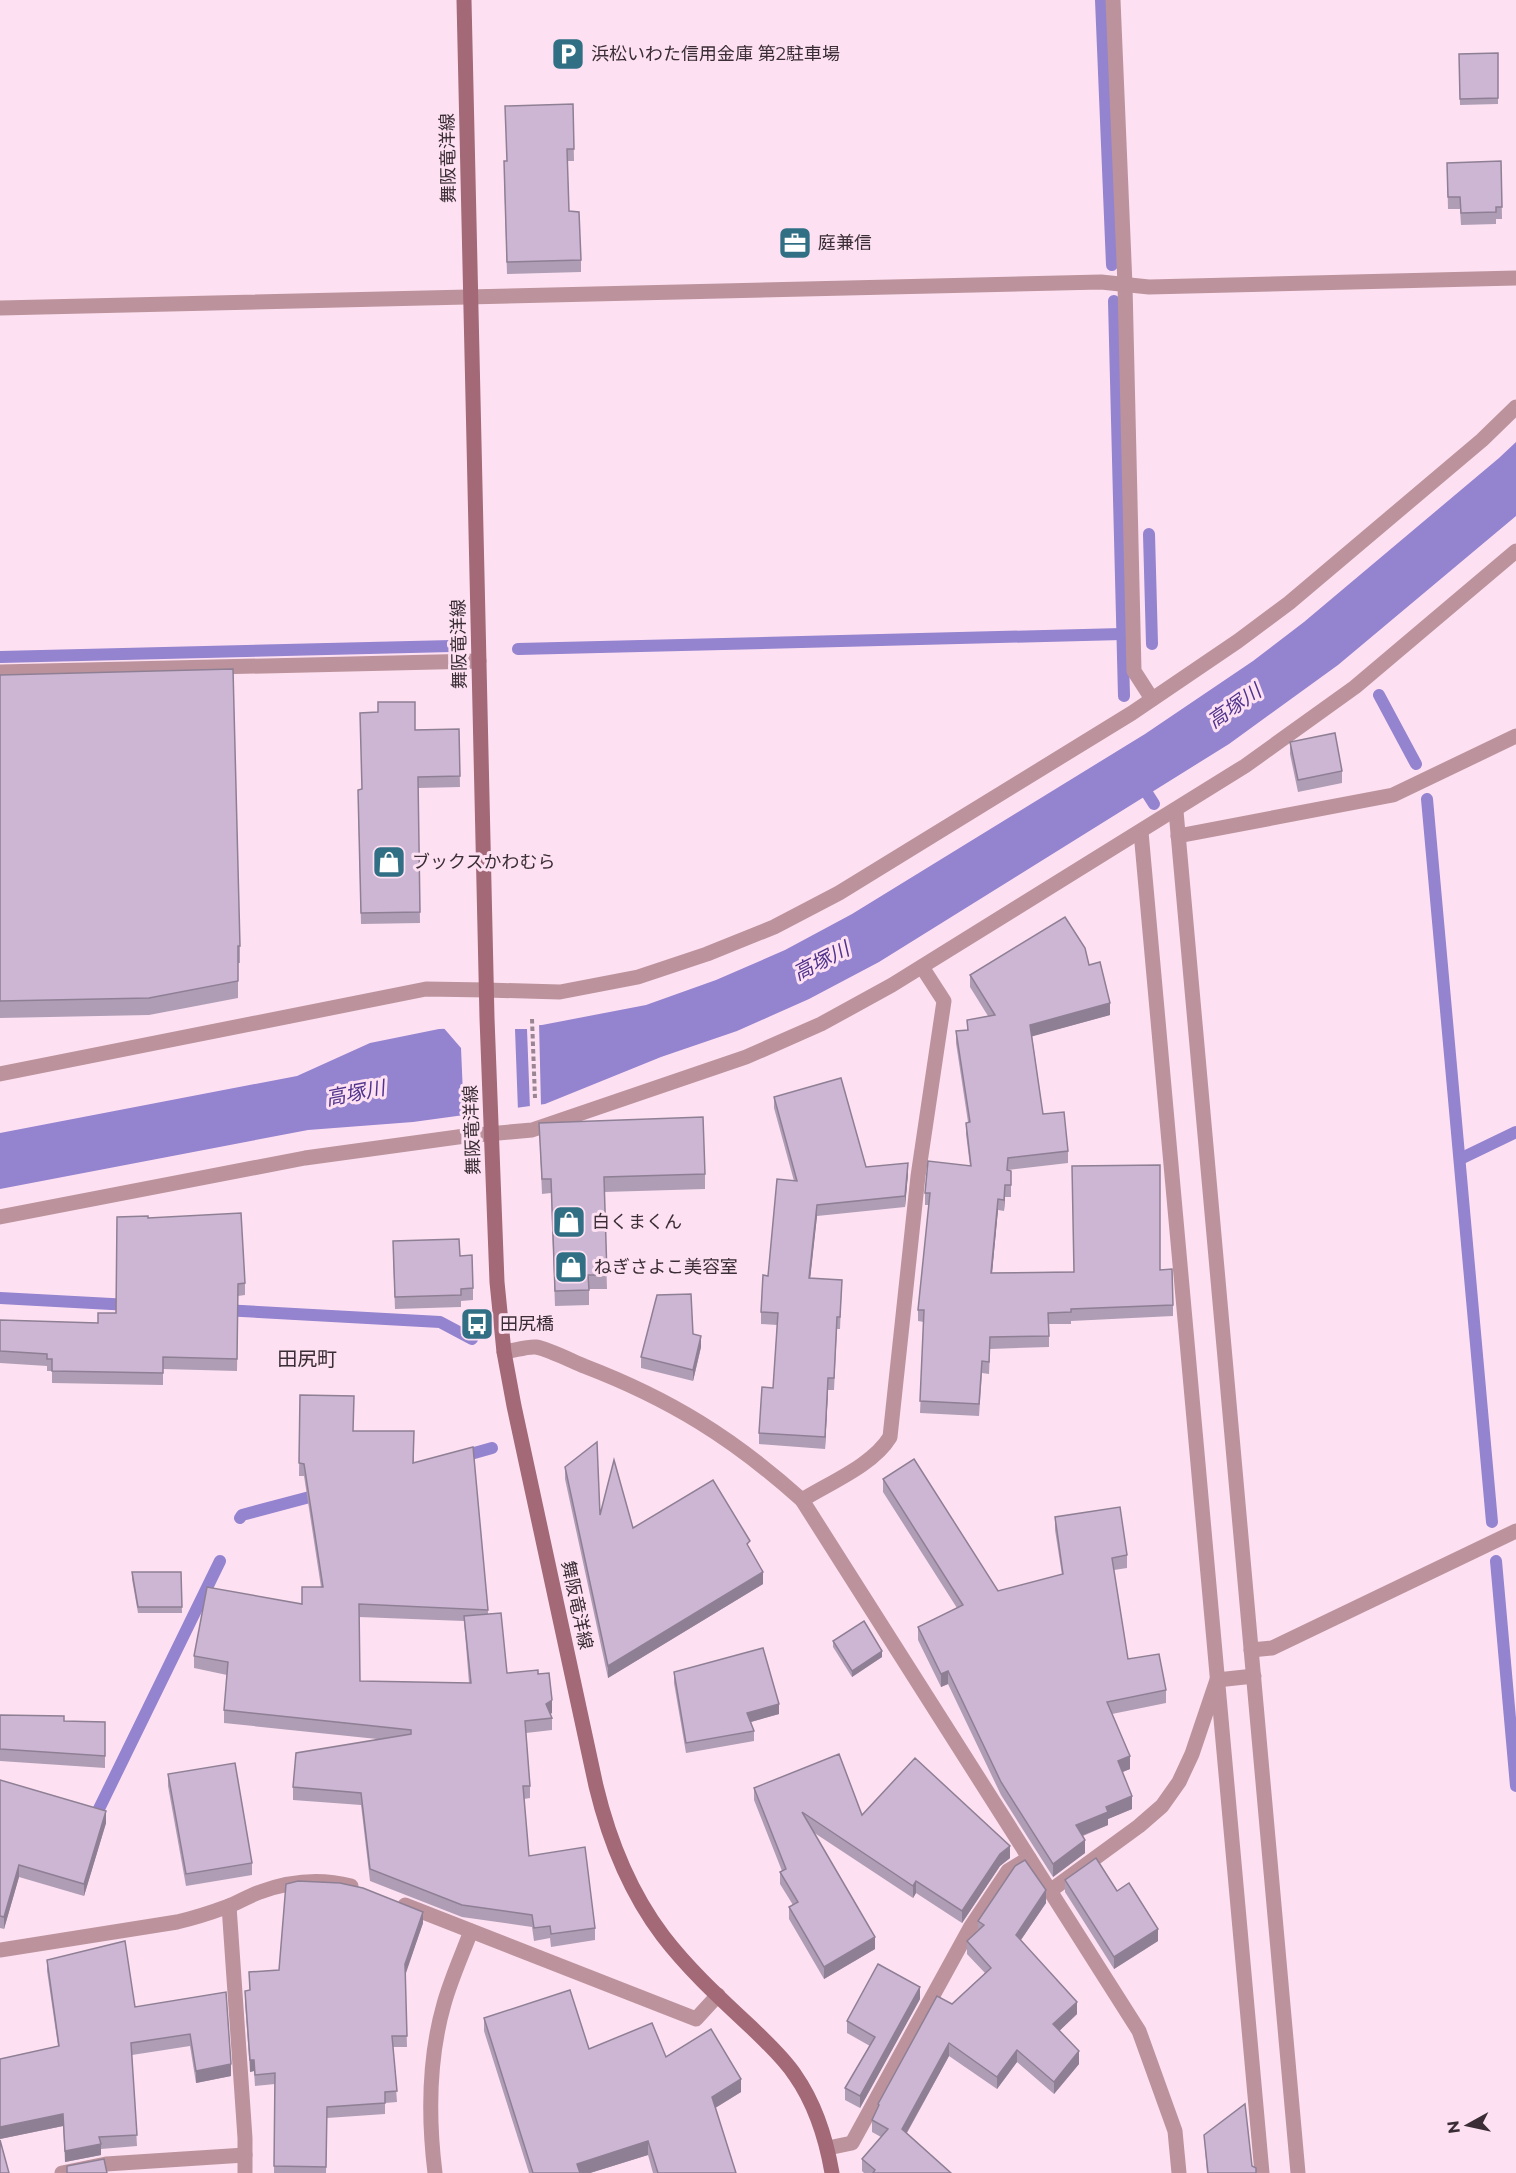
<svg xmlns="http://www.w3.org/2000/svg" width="1516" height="2173" font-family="Montserrat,'Noto Sans JP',sans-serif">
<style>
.water{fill:#9483cf}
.pier{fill:#fde1f2}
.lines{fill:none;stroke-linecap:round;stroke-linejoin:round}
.stream{stroke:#9483cf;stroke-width:12}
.path{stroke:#9a8692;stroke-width:4;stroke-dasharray:4.5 3;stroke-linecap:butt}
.minor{stroke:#bc939c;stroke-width:15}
.tertiary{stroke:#bc939c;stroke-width:15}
.secondary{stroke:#a36977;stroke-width:15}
.wall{fill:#af9db6;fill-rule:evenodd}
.shaded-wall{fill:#8f7f94}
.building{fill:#ccb6d4;stroke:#8f7f94;stroke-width:1.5}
.labels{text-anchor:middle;stroke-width:6;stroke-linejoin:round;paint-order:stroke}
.poi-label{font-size:18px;fill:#3a2d35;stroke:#fde1f2;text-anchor:start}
.street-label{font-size:18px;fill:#3a2d35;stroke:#fde1f2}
.water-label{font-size:20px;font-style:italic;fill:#4f338d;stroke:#fde1f2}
.neighbourhood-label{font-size:20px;fill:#3a2d35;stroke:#fde1f2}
</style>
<rect width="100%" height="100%" fill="#fde1f2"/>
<polygon class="water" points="1516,442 1516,516 1338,665 1229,744 879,962 809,999 737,1031 661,1057 545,1104 413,1122 308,1130 0,1189 0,1133 297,1076 370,1043 439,1029 542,1025 646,1005 716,980 785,950 852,914 1145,734 1253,661 1304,622 1499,458"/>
<polygon class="pier" points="539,1022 541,1106 530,1109 527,1029 515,1029 518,1111 464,1118 461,1048 442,1026"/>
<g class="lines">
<g class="stream">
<polyline points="1101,0 1112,265"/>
<polyline points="1114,301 1124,696"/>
<polyline points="1149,534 1152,644"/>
<polyline points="518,649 1122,634"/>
<polyline points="0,657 452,646"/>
<polyline points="1379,695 1416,764"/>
<polyline points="1140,782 1154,804"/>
<polyline points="1427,799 1492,1522"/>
<polyline points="1460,1159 1516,1132"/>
<polyline points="0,1298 130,1305"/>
<polyline points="223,1310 440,1322 472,1339"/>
<polyline points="460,1457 492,1448"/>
<polyline points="240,1518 242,1515 321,1494"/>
<polyline points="1496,1561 1516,1786"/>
<polyline points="89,1812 96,1815 220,1561"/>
</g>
<polyline class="path" points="532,1019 535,1098"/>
<g class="minor">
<polyline points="1113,0 1125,285 1134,671 1152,699"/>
<polyline points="0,308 1101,282 1149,287 1516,278"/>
<polyline points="0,672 479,661"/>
<polyline points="1176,811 1298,2173"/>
<polyline points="1141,832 1262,2173"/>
<polyline points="1178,836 1393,795 1516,736"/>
<polyline points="487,990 560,992 638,977 707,954 774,927 839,893 1132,713 1238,641 1289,603 1482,440 1516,407"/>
<polyline points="0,1217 305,1158 465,1136 532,1130 746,1057 821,1024 892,985 1245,766 1355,687 1516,551"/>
<path d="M 504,1352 C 514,1351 527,1346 536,1347 C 548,1349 572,1361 584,1366 C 670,1399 733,1438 802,1500 L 1139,2031 L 1175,2131 L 1179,2173"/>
<path d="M 802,1500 C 831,1482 873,1465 890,1437 L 918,1176 L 944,1001 L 922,967"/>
<polyline points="1251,1650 1272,1648 1516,1531"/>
<polyline points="1050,1891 1139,1826 1162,1806 1179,1782 1192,1754 1217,1680 1254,1676"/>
<polyline points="405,1905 696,2019 718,1995"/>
<polyline points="229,1906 245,2138 245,2173"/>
<path d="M 0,1950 L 177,1922 C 194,1918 210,1913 226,1907 C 238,1903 248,1896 260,1892 C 290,1881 320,1878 351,1886"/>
<polyline points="828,2148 852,2143 970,1928 1008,1871 1029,1858"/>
<polyline points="62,2173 106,2164 245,2155"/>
<path d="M 435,2173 C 428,2116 428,2060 444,2004 C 451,1979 462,1955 471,1931"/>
</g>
<polyline class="tertiary" points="0,1074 426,989 487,990"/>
<path class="secondary" d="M 464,0 L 487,1018 L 497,1282 L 504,1352 L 514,1406 L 596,1786 C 609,1840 629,1891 663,1936 C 689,1970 721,1999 752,2028 C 767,2043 783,2057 795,2075 C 816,2105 826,2138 832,2173"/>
</g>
<g class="wall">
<polygon points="1498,53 1498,104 1460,105 1459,54"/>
<polygon points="573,104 574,161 567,161 569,211 581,260 581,272 507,274 504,173 507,161"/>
<polygon points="1501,161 1502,219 1496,219 1496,224 1461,225 1460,209 1448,209 1447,163"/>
<polygon points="0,675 240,946 240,963 238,963 238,998 149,1015 0,1018"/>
<polygon points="459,729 460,787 418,788 420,923 361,924 358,801 362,789 415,730"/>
<polygon points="1290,742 1342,771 1342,783 1298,792 1290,754"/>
<polygon points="1089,965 1110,1015 1032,1036 1043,1114 1068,1151 1068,1163 1008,1170 1011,1171 1011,1197 1005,1197 1004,1211 998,1210 992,1273 1160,1270 1173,1305 1173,1316 1071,1321 1071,1324 1049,1324 1049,1347 990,1349 989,1374 982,1373 979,1416 920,1413 924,1322 918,1321 918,1310 929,1205 925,1205 925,1193 970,1166 966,1134 966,1123 968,1122 956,1043 956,1031 967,1030 967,1020 988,1016 970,987 970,975"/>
<polygon points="774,1097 866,1167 908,1174 905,1207 817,1216 810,1278 842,1280 840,1329 837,1329 834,1390 828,1390 825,1449 759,1444 759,1433 773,1388 777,1325 761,1324 761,1312 768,1276 794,1181 774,1108"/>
<polygon points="539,1123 705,1174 705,1189 604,1192 607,1289 589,1289 589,1305 555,1306 551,1193 542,1194"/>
<polygon points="148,1218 245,1283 245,1295 238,1296 237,1371 163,1369 163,1385 52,1383 52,1371 47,1371 47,1366 0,1363 0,1320 98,1323 116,1313"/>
<polygon points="393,1253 460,1256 473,1288 473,1300 461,1301 461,1307 395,1309"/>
<polygon points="701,1347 693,1381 641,1368 641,1357"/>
<path d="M 300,1395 L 354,1431 L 414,1443 L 414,1463 L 488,1610 L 488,1614 L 507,1673 L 538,1674 L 552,1713 L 550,1714 L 552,1718 L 552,1730 L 526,1733 L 530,1786 L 530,1798 L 524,1799 L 529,1856 L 595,1928 L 595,1940 L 551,1947 L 550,1938 L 534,1941 L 532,1927 L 462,1917 L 370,1881 L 361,1805 L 293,1800 L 293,1787 L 377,1739 L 224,1723 L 224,1710 L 227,1675 L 194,1668 L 194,1656 L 302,1604 L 321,1587 L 304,1476 L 299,1476 ZM 359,1617 L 464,1621 L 469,1683 L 360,1681 Z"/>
<polygon points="565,1467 600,1515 633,1528 750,1550 763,1584 608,1678 565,1479"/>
<polygon points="883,1479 998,1591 1062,1575 1055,1530 1055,1517 1127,1555 1127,1568 1114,1570 1128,1659 1166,1690 1166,1703 1112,1714 1130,1769 1122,1772 1132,1809 1108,1819 1108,1825 1083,1836 1085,1853 1053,1877 1001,1795 948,1684 941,1687 918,1640 918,1627 957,1608 883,1492"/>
<polygon points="132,1572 181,1572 182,1613 138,1613 132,1579"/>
<polygon points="833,1641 882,1657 852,1677 833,1647"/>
<polygon points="674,1672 779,1714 751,1722 754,1731 754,1741 686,1753 674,1683"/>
<polygon points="0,1715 64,1721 105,1722 105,1768 0,1761"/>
<polygon points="168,1774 252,1863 252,1875 186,1886 168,1786"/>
<polygon points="0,1780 106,1823 84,1896 19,1877 4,1929 0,1928"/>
<polygon points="754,1788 862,1815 1010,1858 1000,1866 962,1923 916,1893 913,1898 813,1832 875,1949 824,1979 789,1919 789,1907 793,1905 780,1884 780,1872 782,1871 754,1800"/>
<polygon points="1065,1880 1117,1891 1158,1941 1114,1969 1065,1892"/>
<polygon points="1046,1903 1021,1940 1077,2014 1059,2031 1079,2064 1054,2094 1017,2062 997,2089 949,2056 907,2133 951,2173 864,2173 862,2171 862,2159 881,2137 872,2132 872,2120 878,2109 878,2104 952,2004 985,1973 967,1954 967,1941 978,1931 978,1921"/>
<polygon points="423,1923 405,1974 407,2047 393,2047 397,2102 385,2103 385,2114 327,2118 326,2173 274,2173 275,2084 255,2086 254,2071 250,2072 245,2002 245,1991 250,1990 249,1972 279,1970"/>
<polygon points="47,1960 135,2007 226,1992 231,2076 196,2083 190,2046 132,2055 137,2146 101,2149 101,2155 65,2162 63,2126 0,2139 0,2059 58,2046 47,1971"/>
<polygon points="920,1999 860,2108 845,2100 845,2088 870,2046 847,2033 847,2021"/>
<polygon points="484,2018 589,2049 666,2057 741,2092 715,2108 736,2173 653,2173 648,2155 590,2173 529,2173 484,2031"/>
<polygon points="1204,2135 1252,2166 1256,2173 1207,2173"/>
</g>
<g class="shaded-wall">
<polygon points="1110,1003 1110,1015 1030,1037 1030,1025"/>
<polygon points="908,1163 908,1174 905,1207 905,1196"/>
<polygon points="1005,1185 1005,1197 1004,1211 1004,1200"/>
<polygon points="998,1199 998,1210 991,1284 991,1273"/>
<polygon points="817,1205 817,1216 809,1290 809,1278"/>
<polygon points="701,1336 701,1347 693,1381 693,1370"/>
<polygon points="828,1378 828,1390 825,1449 825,1437"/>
<polygon points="763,1572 763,1584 608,1678 608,1666"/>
<polygon points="882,1651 882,1657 852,1677 852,1671"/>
<polygon points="948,1671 948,1684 941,1687 941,1674"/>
<polygon points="552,1700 552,1713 546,1716 546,1704"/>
<polygon points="779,1704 779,1714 747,1723 747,1713"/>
<polygon points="1130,1756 1130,1769 1118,1774 1118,1761"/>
<polygon points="1132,1796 1132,1809 1108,1819 1108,1825 1076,1838 1076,1825 1106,1807"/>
<polygon points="106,1811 106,1823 84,1896 84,1884"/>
<polygon points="1085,1840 1085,1853 1053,1877 1053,1864"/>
<polygon points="1010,1846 1010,1858 1000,1866 962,1923 962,1911 1000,1854"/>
<polygon points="19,1865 19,1877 4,1929 4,1917"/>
<polygon points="916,1881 916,1893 913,1898 913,1886"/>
<polygon points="1046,1890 1046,1903 1016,1947 1016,1935"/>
<polygon points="423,1912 423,1923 405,1976 405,1964"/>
<polygon points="1158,1929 1158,1941 1114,1969 1114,1957"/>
<polygon points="875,1937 875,1949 824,1979 824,1967"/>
<polygon points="920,1987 920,1999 860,2108 860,2096"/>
<polygon points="1077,2002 1077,2014 1053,2037 1053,2024"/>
<polygon points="949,2043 949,2056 902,2141 902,2129"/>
<polygon points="1017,2050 1017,2062 997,2089 997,2077"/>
<polygon points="1079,2051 1079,2064 1054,2094 1054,2082"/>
<polygon points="250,2060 254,2060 254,2071 250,2072"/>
<polygon points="231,2064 231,2076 196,2083 196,2071"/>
<polygon points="741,2079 741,2092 712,2110 712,2097"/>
<polygon points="63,2114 63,2126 0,2139 0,2127"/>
<polygon points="648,2141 648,2155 590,2173 577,2173 577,2164"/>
<polygon points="101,2144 101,2155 65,2162 65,2151"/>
</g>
<g class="building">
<polygon points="1498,53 1498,98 1460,99 1459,54"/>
<polygon points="573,104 574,149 567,149 569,211 579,212 581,260 507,262 504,161 507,161 505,106"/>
<polygon points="1501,161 1502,207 1496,207 1496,212 1461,213 1460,197 1448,197 1447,163"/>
<polygon points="233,669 240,946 238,946 238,981 149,998 0,1001 0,675"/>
<polygon points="378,702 415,702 415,730 459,729 460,776 418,777 420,912 361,913 358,790 362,789 360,713 378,712"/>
<polygon points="1335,733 1342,771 1298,780 1290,742"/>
<polygon points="1065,917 1085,948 1089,965 1100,962 1110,1003 1030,1025 1043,1114 1064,1112 1068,1151 1008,1158 1007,1170 1011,1171 1011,1185 1005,1185 1004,1200 998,1199 991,1273 1074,1272 1072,1166 1160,1165 1160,1270 1172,1269 1173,1305 1071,1309 1071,1312 1048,1313 1049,1336 990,1337 989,1362 982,1361 979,1404 920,1401 924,1310 918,1310 930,1193 925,1193 928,1161 971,1166 966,1123 970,1122 956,1031 968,1030 967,1020 995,1015 970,975"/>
<polygon points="841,1078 866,1167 908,1163 905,1196 817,1205 809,1278 842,1280 840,1317 837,1317 834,1378 828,1378 825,1437 759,1433 762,1387 773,1388 778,1313 761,1312 763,1275 768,1276 777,1179 797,1181 774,1097"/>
<polygon points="703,1117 705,1174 604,1177 607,1275 588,1275 589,1290 555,1291 551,1179 542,1179 539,1123"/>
<polygon points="241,1213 245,1283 238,1284 237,1359 163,1357 163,1373 52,1371 52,1359 47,1359 47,1354 0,1351 0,1320 98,1323 98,1313 116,1313 117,1217 148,1216 148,1218"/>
<polygon points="459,1239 460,1256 472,1255 473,1288 461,1289 461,1295 395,1297 393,1241"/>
<polygon points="691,1294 693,1334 701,1336 693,1370 641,1357 657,1295"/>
<polygon points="300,1395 354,1396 353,1431 414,1431 413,1463 473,1447 488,1610 359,1604 360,1681 471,1683 464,1616 501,1613 507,1673 538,1670 538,1674 549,1673 552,1700 546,1704 552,1718 525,1721 530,1786 523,1786 529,1856 585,1847 595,1928 551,1934 550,1926 534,1928 532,1915 462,1905 370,1869 361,1793 293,1787 296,1753 411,1734 411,1730 224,1710 228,1662 194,1656 207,1587 302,1604 302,1587 323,1587 304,1464 299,1463"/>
<polygon points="597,1442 600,1515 614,1460 633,1528 713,1480 750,1541 747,1544 763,1572 608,1666 565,1467"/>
<polygon points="914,1459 998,1591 1063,1574 1055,1517 1120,1507 1127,1555 1112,1558 1128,1659 1159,1654 1166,1690 1107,1702 1130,1756 1118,1761 1132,1796 1106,1807 1108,1812 1076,1825 1085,1840 1053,1864 1001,1782 948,1671 941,1674 918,1627 963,1605 883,1479"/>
<polygon points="132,1572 181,1572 182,1607 138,1607"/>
<polygon points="864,1621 882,1651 852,1671 833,1641"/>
<polygon points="763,1648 779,1704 747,1713 754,1731 686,1743 674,1672"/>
<polygon points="0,1715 64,1716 64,1721 105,1722 105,1756 0,1749"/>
<polygon points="839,1754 862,1815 915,1758 1010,1846 1000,1854 962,1911 916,1881 913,1886 802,1812 875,1937 824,1967 789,1907 798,1902 780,1872 786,1869 754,1788"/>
<polygon points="235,1763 252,1863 186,1874 168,1774"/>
<polygon points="0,1780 106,1811 84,1884 19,1865 4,1917 0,1916"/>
<polygon points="1096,1858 1117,1891 1129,1883 1158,1929 1114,1957 1065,1880"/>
<polygon points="1025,1860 1046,1890 1016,1935 1077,2002 1053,2024 1079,2051 1054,2082 1017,2050 997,2077 949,2043 902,2129 951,2173 873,2173 875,2170 862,2159 888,2129 872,2120 879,2105 878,2104 937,1996 952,2004 991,1968 967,1941 984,1925 978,1921 1015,1866"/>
<polygon points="298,1881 340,1883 363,1888 423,1912 405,1964 407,2036 392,2036 397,2091 385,2092 385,2103 327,2107 326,2167 274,2166 275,2073 255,2075 254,2060 250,2060 245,1991 250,1990 249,1972 279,1970 286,1884"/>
<polygon points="125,1941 135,2007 226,1992 231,2064 196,2071 190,2034 131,2043 137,2135 99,2137 101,2144 65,2151 63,2114 0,2127 0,2059 59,2046 47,1960"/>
<polygon points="878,1964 920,1987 860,2096 845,2088 875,2037 847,2021"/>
<polygon points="570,1990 589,2049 652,2023 666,2057 711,2029 741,2079 712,2097 736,2173 658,2173 648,2141 577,2164 580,2173 533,2173 484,2018"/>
<polygon points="1245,2104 1252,2166 1256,2168 1256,2173 1208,2173 1204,2135"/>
<polygon points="0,2140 9,2173 0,2173"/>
<polygon points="104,2159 107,2173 67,2173 67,2166"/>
</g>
<defs>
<g id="parking-square" transform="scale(1.725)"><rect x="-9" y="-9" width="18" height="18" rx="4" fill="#306f84" stroke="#fde1f2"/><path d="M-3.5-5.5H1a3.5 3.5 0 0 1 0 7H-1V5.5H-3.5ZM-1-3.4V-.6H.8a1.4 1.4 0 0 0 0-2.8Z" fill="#fff"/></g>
<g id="office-square" transform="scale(1.725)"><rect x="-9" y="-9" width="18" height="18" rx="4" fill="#306f84" stroke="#fde1f2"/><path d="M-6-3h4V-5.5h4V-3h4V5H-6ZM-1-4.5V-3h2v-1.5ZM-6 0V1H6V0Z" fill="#fff"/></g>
<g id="shop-square" transform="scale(1.725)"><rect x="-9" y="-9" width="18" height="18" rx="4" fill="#306f84" stroke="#fde1f2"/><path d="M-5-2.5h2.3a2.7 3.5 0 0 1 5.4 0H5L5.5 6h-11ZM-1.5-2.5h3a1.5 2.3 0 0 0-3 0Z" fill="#fff"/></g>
<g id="bus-square" transform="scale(1.725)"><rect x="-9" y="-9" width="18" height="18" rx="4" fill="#306f84" stroke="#fde1f2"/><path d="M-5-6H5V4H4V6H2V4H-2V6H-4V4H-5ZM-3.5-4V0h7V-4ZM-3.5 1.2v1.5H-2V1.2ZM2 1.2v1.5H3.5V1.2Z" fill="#fff"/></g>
</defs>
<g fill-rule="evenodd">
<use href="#parking-square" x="568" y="54"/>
<use href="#office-square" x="795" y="243"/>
<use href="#shop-square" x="389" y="862"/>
<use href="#shop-square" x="569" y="1222"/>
<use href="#shop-square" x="571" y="1267"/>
<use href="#bus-square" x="477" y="1324"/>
</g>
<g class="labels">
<g class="poi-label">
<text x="591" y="60">浜松いわた信用金庫 第2駐車場</text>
<text x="818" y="249">庭兼信</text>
<text x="412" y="868">ブックスかわむら</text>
<text x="592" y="1228">白くまくん</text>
<text x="594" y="1273">ねぎさよこ美容室</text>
<text x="500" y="1330">田尻橋</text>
</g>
<g class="street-label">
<text transform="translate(448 158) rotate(-91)" y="6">舞阪竜洋線</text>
<text transform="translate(459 644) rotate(-91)" y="6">舞阪竜洋線</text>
<text transform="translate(472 1130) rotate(-92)" y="6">舞阪竜洋線</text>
<text transform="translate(577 1605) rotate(78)" y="6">舞阪竜洋線</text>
</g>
<g class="water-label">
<text transform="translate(1234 706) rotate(-35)" y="7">高塚川</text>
<text transform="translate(821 961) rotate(-27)" y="7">高塚川</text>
<text transform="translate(355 1093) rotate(-11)" y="7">高塚川</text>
</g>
<g class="neighbourhood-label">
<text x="307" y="1366">田尻町</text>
</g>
</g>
<g transform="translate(1468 2125) rotate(262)" stroke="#fde1f2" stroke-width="4.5" paint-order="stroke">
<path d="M0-4.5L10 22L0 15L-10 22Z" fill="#3a2d35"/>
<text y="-9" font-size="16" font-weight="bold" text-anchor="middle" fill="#3a2d35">N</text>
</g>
</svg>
